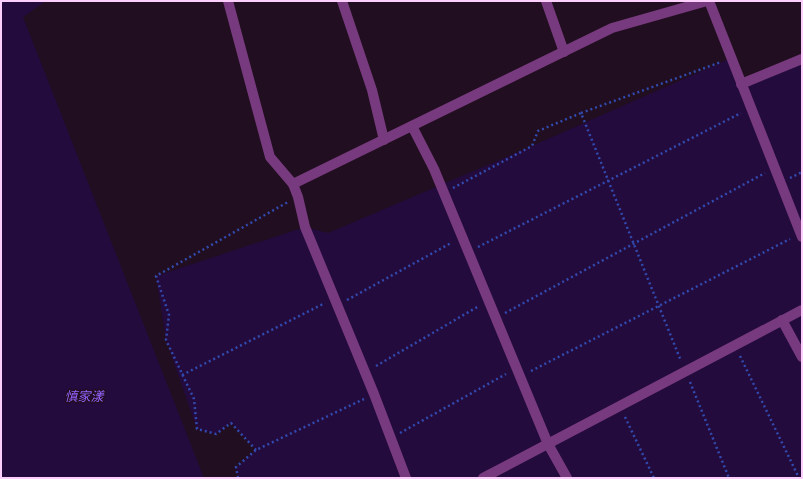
<svg xmlns="http://www.w3.org/2000/svg" width="803" height="479" font-family="Karla,'Noto Sans SC',sans-serif">
<style>
.water{fill:#240b3d}
.lines{fill:none;stroke-linecap:round;stroke-linejoin:round}
.path{stroke:#324aaf;stroke-width:2.5;stroke-dasharray:2 3;stroke-linecap:butt}
.minor{stroke:#783a7e;stroke-width:10}
.labels{text-anchor:middle;stroke-width:3;stroke-linejoin:round;paint-order:stroke}
.water-label{font-size:13px;font-style:italic;fill:#9361fa;stroke:#210e20}
</style>
<rect width="100%" height="100%" fill="#210e20"/>
<g class="water">
<polygon points="1,1 46,1 23,17 204,478 1,478"/>
<polygon points="731,58 742,83 802,59 802,478 238,478 236,467 256,450 231,423 216,434 197,429 166,340 156,276 305,227 328,233 532,146"/>
</g>
<g class="lines">
<g class="path">
<polyline points="581,113 721,62"/>
<polyline points="790,178 802,172"/>
<polyline points="453,188 532,146 538,131 581,113 681,361"/>
<polyline points="478,247 741,113"/>
<polyline points="347,300 451,243"/>
<polyline points="505,313 765,173"/>
<polyline points="740,356 799,478"/>
<polyline points="376,366 479,306"/>
<polyline points="531,371 790,239"/>
<polyline points="182,375 325,303"/>
<polyline points="690,382 729,478"/>
<polyline points="625,417 654,478"/>
<polyline points="400,433 506,374"/>
<polyline points="256,450 231,423 216,434 197,429 194,399 166,340 169,315 156,276 288,202"/>
<polyline points="238,478 236,467 256,450 364,399"/>
</g>
<g class="minor">
<polyline points="228,1 270,157 293,184"/>
<polyline points="342,1 372,90 384,140"/>
<polyline points="546,1 564,52"/>
<polyline points="709,1 802,237"/>
<polyline points="741,84 802,59"/>
<polyline points="412,126 434,169 548,444 567,478"/>
<polyline points="782,320 802,357"/>
<polyline points="406,478 374,394 305,227 298,197 293,184 612,28 707,1"/>
<polyline points="483,478 802,310"/>
</g>
</g>
<g class="labels">
<g class="water-label">
<text x="84" y="401">慎家漾</text>
</g>
</g>
<rect width="803" height="479" fill="none" stroke="#fdcffd" stroke-width="4"/>
</svg>
